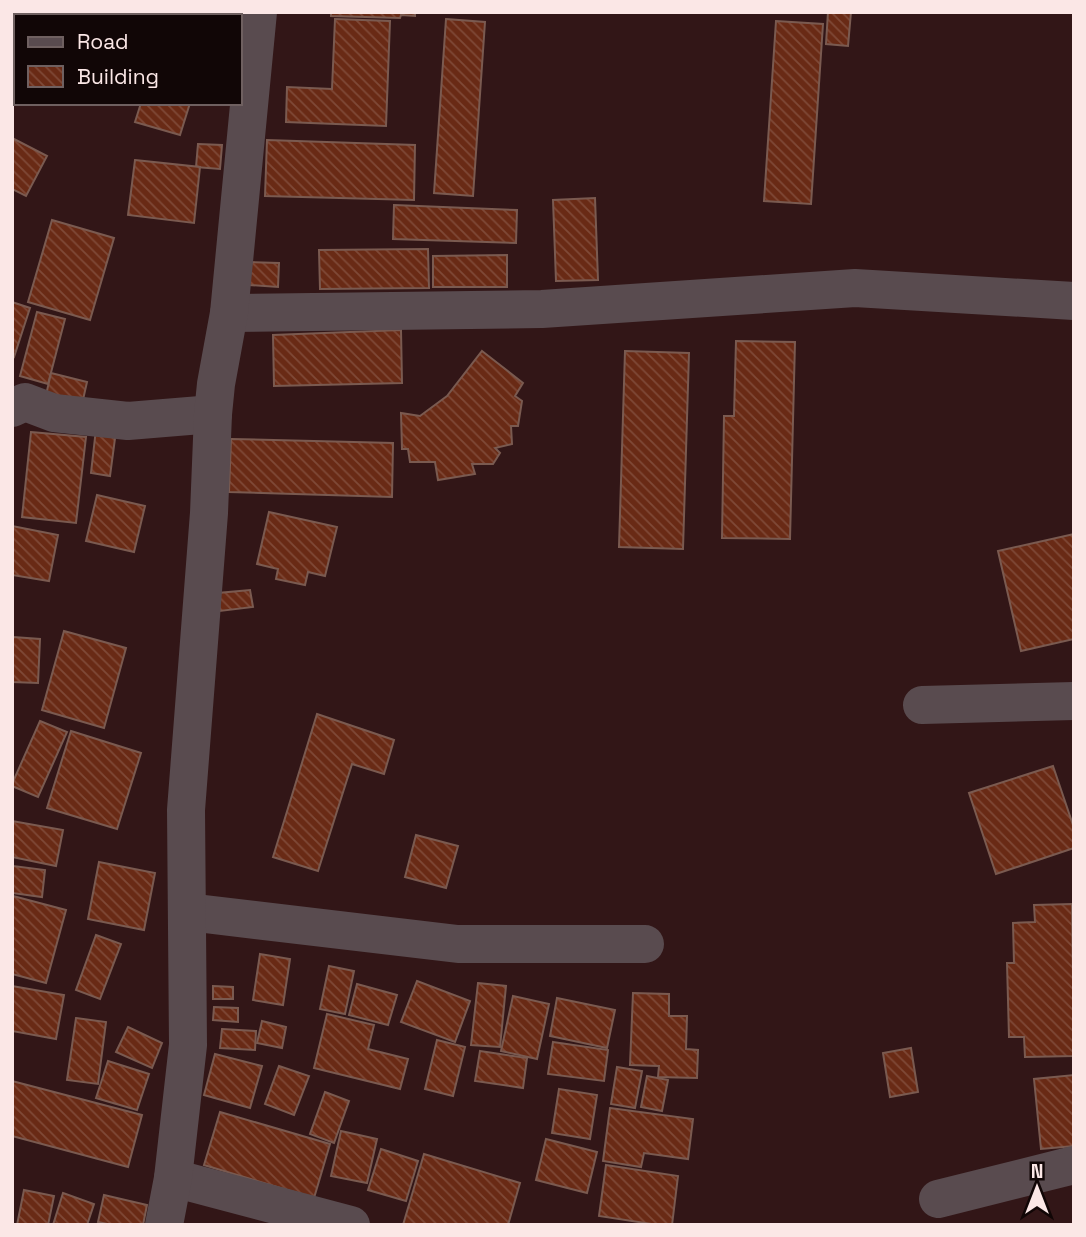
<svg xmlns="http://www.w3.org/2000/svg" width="1086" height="1237" font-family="'Space Grotesk',sans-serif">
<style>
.building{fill:url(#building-back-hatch);stroke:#7a5a50;stroke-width:2}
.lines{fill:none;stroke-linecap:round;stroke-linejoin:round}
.minor{stroke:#594b4f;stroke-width:38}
</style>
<defs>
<pattern id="building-back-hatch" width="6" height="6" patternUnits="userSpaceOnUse" patternTransform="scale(1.75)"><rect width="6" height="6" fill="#692a15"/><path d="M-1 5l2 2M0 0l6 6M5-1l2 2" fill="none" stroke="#7f4937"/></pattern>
</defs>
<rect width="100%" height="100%" fill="#321617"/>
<g class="building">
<polygon points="155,12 210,12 209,16 155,16"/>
<polygon points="331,12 415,12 415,16 401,15 400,18 331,16"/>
<polygon points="828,12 851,12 848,46 826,44"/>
<polygon points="335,19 390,21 386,126 286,122 287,87 332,89"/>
<polygon points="446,19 485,22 473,196 434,193"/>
<polygon points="776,21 823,24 811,204 764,201"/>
<polygon points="12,22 16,24 16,90 12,88"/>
<polygon points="141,103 190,103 180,135 135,122"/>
<polygon points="12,138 47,156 26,196 12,189"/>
<polygon points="267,140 415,145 414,200 265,196"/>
<polygon points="198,144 222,145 220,169 196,167"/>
<polygon points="135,160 200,167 194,223 128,215"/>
<polygon points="595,198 598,280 556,281 553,200"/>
<polygon points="394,205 517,210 516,243 393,239"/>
<polygon points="52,220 114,238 90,320 28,302"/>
<polygon points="428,249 429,288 320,289 319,250"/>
<polygon points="507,255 507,287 433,287 433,256"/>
<polygon points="249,262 279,263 278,287 249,285"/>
<polygon points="12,302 30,308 14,357 12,356"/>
<polygon points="37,312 65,319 48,384 20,376"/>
<polygon points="401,330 402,383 274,386 273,335"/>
<polygon points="736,341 795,342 790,539 722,538 724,416 734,416"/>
<polygon points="482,351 523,383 515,396 522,401 518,426 511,426 512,444 495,448 500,453 493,464 472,464 475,474 438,480 435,462 410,462 408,449 402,449 401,413 420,416 447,396"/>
<polygon points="625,351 689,353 683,549 619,547"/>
<polygon points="51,373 87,382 80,413 44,404"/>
<polygon points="96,429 116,431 110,476 91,473"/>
<polygon points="31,432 86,437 76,523 22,517"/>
<polygon points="231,439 393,443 392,497 229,492"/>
<polygon points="97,495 145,506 134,552 86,541"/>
<polygon points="269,512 337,527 325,576 308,572 305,585 276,579 278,569 257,564"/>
<polygon points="12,526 58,535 49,581 12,575"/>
<polygon points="1074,534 1074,639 1021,651 998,551"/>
<polygon points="250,590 253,607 220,611 218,593"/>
<polygon points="64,631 126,648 104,728 42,710"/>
<polygon points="13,637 40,639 38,683 12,682"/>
<polygon points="317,714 394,740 384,774 352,764 318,871 273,857"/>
<polygon points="40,721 67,732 38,797 12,786 12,784"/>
<polygon points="71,731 141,753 117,829 47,808"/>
<polygon points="1053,766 1074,828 1074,848 996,874 969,793"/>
<polygon points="12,821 63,830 56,866 12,857"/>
<polygon points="416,835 458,846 446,888 405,877"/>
<polygon points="99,862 155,873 144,930 88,919"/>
<polygon points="13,866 45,870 42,897 12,893"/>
<polygon points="13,896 66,910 46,983 12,974"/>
<polygon points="1072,904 1074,1056 1025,1057 1024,1037 1009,1037 1007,963 1014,963 1013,923 1035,922 1034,905"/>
<polygon points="96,935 121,944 100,999 76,990"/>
<polygon points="260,954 290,959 283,1005 253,1000"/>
<polygon points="329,966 354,971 345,1014 320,1009"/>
<polygon points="417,981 470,1001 455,1042 401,1022"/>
<polygon points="478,983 506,986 500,1047 471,1045"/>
<polygon points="357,984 397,995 388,1025 349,1015"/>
<polygon points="12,986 64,995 56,1039 12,1031"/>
<polygon points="213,986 233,987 233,999 213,999"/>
<polygon points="633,993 669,994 669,1016 687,1016 686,1049 698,1050 697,1078 658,1077 659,1066 630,1065"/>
<polygon points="513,996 549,1004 537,1059 501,1051"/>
<polygon points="557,998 615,1010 607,1048 550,1036"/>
<polygon points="214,1007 238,1008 238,1022 213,1020"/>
<polygon points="327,1014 374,1025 368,1049 408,1059 400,1089 314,1068"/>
<polygon points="76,1018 106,1022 98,1084 67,1080"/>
<polygon points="262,1021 286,1027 282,1048 257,1043"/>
<polygon points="128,1027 162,1043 152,1068 116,1052"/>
<polygon points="222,1029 256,1031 255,1050 220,1048"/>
<polygon points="437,1040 465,1047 453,1096 425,1089"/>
<polygon points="553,1042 608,1050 604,1081 548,1074"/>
<polygon points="911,1048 918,1092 890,1097 883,1053"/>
<polygon points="480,1051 527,1058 523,1088 475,1081"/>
<polygon points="215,1054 262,1066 250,1108 204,1095"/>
<polygon points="108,1061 149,1074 137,1110 96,1098"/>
<polygon points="279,1066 309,1076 294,1115 265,1104"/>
<polygon points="617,1067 642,1071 635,1108 611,1104"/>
<polygon points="1074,1075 1074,1146 1041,1149 1034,1079"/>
<polygon points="647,1076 668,1080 662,1111 641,1107"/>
<polygon points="12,1081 142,1115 128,1167 12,1136"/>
<polygon points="559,1089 597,1095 590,1139 552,1133"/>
<polygon points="325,1092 349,1101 334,1143 310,1134"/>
<polygon points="610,1108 693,1119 688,1159 644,1153 641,1167 603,1161"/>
<polygon points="220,1112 330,1144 314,1198 204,1165"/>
<polygon points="341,1131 377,1139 367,1183 331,1176"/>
<polygon points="546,1139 597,1152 587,1193 536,1180"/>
<polygon points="381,1149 418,1161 406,1201 368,1190"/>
<polygon points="424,1154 520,1183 508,1225 403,1225"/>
<polygon points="606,1165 678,1176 672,1225 658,1225 599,1216"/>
<polygon points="24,1190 54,1196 48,1225 17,1225"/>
<polygon points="63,1193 94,1204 87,1225 53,1225"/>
<polygon points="104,1195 147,1205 143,1225 112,1225 98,1222"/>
</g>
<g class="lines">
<g class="minor">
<polyline points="111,12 122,16"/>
<polyline points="229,313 542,309 855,288 1074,301"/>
<polyline points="12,408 25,402 54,413 128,421 213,414"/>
<polyline points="922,705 1074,701"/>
<polyline points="188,912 458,944 645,944"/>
<polyline points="173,1178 351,1225"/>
<polyline points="938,1199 1074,1165"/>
<polyline points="164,1225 173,1178 188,1045 186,810 209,513 213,414 216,384 229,313 258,12"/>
</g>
</g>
<rect width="1086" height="1237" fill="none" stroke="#fbe7e6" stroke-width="28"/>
<rect x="14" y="14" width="228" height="91" fill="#110606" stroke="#6f6060" stroke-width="2"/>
<rect x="28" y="37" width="35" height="10" fill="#594b4f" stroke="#6f6060" stroke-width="2"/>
<text x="77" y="49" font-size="21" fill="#fbe7e6">Road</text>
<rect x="28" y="66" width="35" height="21" fill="url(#building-back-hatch)" stroke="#6f6060" stroke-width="2"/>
<text x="77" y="84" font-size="21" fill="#fbe7e6">Building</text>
<g transform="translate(1037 1188)" stroke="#110606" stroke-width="5" paint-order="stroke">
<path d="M0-5L12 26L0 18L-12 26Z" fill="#fbe7e6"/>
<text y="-10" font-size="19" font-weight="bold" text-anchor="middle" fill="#fbe7e6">N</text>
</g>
</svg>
